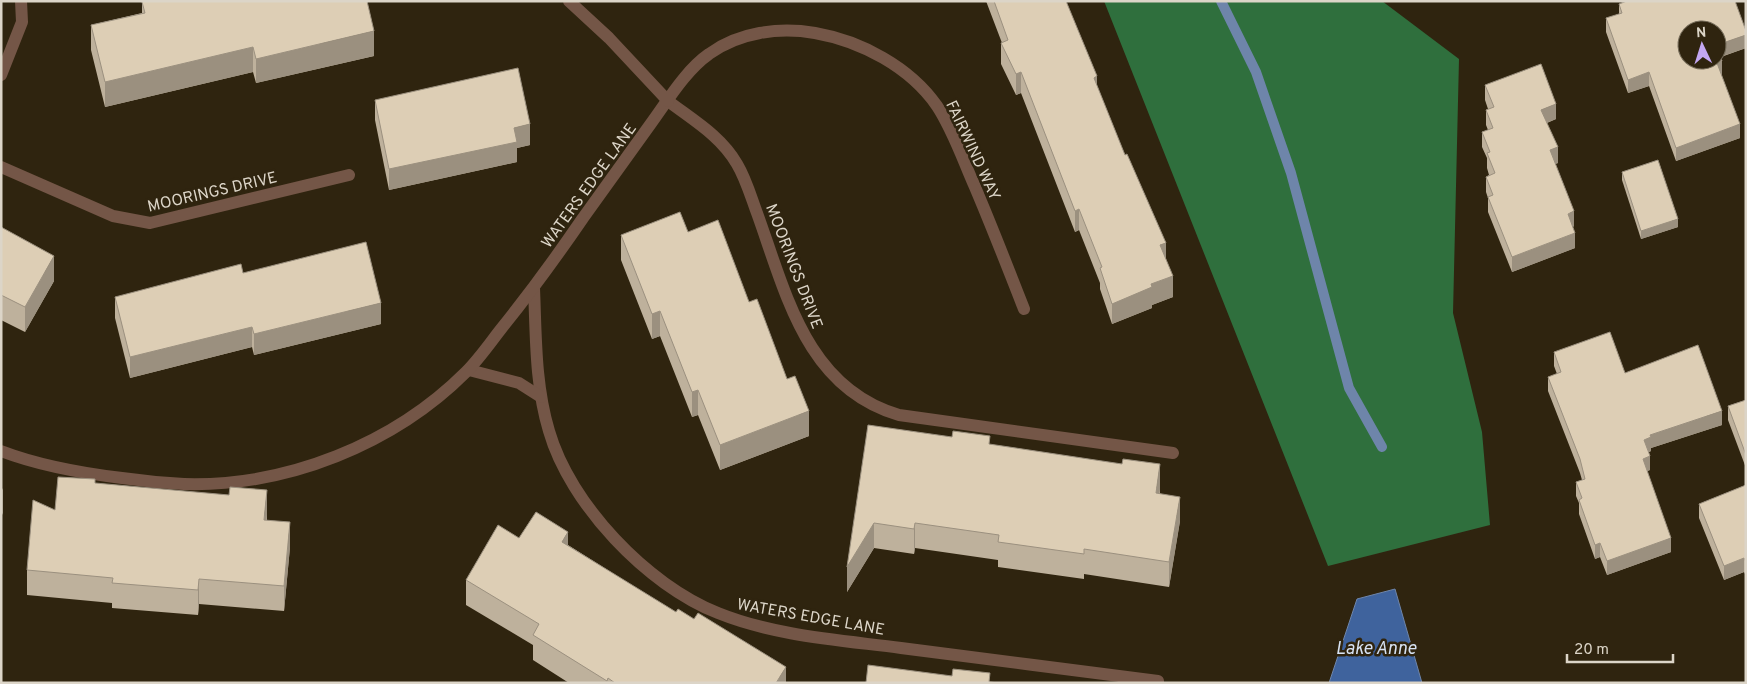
<svg xmlns="http://www.w3.org/2000/svg" width="1747" height="684" font-family="Overpass,sans-serif">
<style>
.forest{fill:#2f6f3d}
.water{fill:#3f639d;stroke:#6e85aa}
.lines{fill:none;stroke-linecap:round;stroke-linejoin:round}
.stream{stroke:#6e85aa;stroke-width:10}
.service{stroke:#745647;stroke-width:12}
.minor{stroke:#745647;stroke-width:12}
.wall{fill:#beb19c}
.shaded-wall{fill:#9b907f}
.building{fill:#ddceb5;stroke:#9b907f}
.labels{text-anchor:middle;stroke-width:5;stroke-linejoin:round;paint-order:stroke}
.street-label{font-size:16px;fill:#dcd5c8;stroke:#2f240f}
.water-label{font-size:18px;font-style:italic;fill:#d7e2f3;stroke:#2f240f}
</style>
<rect width="100%" height="100%" fill="#2f240f"/>
<polygon class="forest" points="1104,1 1382,1 1459,59 1453,313 1482,432 1490,525 1328,566"/>
<polygon class="water" points="1395,589 1422,683 1329,683 1357,599"/>
<g class="lines">
<polyline class="stream" points="1221,1 1256,72 1291,173 1349,388 1382,447"/>
<g class="service">
<polyline points="1,75 22,22 21,1"/>
<path d="M 668,101 C 693,120 721,136 737,164 C 746,179 751,197 757,213 C 786,293 806,388 899,415 L 1173,453"/>
<polyline points="1,167 113,216 150,223 349,175"/>
<path d="M 534,288 C 536,335 535,385 549,431 C 570,504 647,585 718,613 C 775,636 840,640 901,648 C 987,659 1072,670 1158,681"/>
<polyline points="469,370 519,383 541,397"/>
<path d="M 1,451 C 40,466 81,473 122,478 C 143,481 164,483 184,484 C 287,487 394,444 466,372 C 479,359 490,343 501,329 C 530,293 557,256 583,218 C 606,186 629,154 652,122 C 668,100 686,70 709,54 C 739,32 779,27 815,33 C 861,41 910,67 937,106 C 953,130 963,160 975,187 C 992,227 1008,268 1024,309"/>
</g>
<polyline class="minor" points="569,1 609,38 668,101"/>
</g>
<g class="wall">
<polygon points="986,1 1066,1 1097,86 1166,259 1173,297 1152,305 1152,308 1112,324 1100,289 1100,283 1079,230 1075,232 1021,93 1016,95 1001,64 1001,43 1002,43"/>
<polygon points="142,2 374,56 256,83 253,72 105,107 91,50 91,25 142,13"/>
<polygon points="1619,4 1746,48 1721,57 1722,74 1721,75 1740,138 1676,161 1649,86 1628,93 1606,32 1606,18 1619,14"/>
<polygon points="1485,85 1556,119 1547,123 1558,163 1555,164 1574,226 1573,227 1575,248 1512,272 1488,212 1488,198 1486,192 1486,177 1489,175 1487,168 1487,158 1482,147 1482,132 1488,130 1486,125 1486,110 1488,109 1485,100"/>
<polygon points="375,100 530,145 517,148 517,162 389,190 375,120"/>
<polygon points="1622,172 1678,227 1641,239 1622,180"/>
<polygon points="1,227 54,281 25,332 1,320"/>
<polygon points="688,232 749,302 809,436 720,470 698,415 692,417 660,336 652,339 621,260 621,235"/>
<polygon points="243,273 381,324 254,355 252,347 130,378 115,318 115,297"/>
<polygon points="1554,352 1625,373 1722,425 1651,448 1651,451 1649,452 1650,470 1647,471 1671,552 1607,575 1600,557 1595,559 1579,514 1579,503 1576,496 1576,482 1582,480 1580,473 1548,391 1548,377 1557,374 1554,366"/>
<polygon points="1746,400 1746,468 1728,420 1728,406"/>
<polygon points="868,425 990,445 1160,489 1160,494 1180,521 1169,587 1084,574 1084,579 998,567 998,560 915,548 914,554 874,548 847,592"/>
<polygon points="95,483 267,515 267,520 290,547 284,611 199,604 198,615 112,608 112,603 27,595 27,570 55,510"/>
<polygon points="1746,485 1746,576 1744,572 1724,580 1699,518 1699,504"/>
<polygon points="519,538 568,545 786,683 569,683 533,660 533,645 466,605 466,580"/>
</g>
<g class="shaded-wall">
<polygon points="374,31 374,56 256,83 256,59"/>
<polygon points="1746,35 1746,48 1717,58 1717,45"/>
<polygon points="253,47 253,72 105,107 105,82"/>
<polygon points="1722,61 1722,74 1717,77 1717,63"/>
<polygon points="1021,72 1021,93 1016,95 1016,74"/>
<polygon points="1649,72 1649,86 1628,93 1628,80"/>
<polygon points="1097,76 1097,97 1094,78"/>
<polygon points="1556,104 1556,119 1541,125 1541,110"/>
<polygon points="530,124 530,145 517,148 517,162 389,190 389,169 514,128"/>
<polygon points="1740,124 1740,138 1676,161 1676,148"/>
<polygon points="1558,147 1558,163 1550,166 1550,150"/>
<polygon points="1079,209 1079,230 1075,232 1075,211"/>
<polygon points="1574,211 1574,226 1568,229 1568,214"/>
<polygon points="1678,219 1678,227 1641,239 1641,231"/>
<polygon points="1575,233 1575,248 1512,272 1512,257"/>
<polygon points="1166,243 1166,264 1160,245"/>
<polygon points="54,256 54,281 25,332 25,307"/>
<polygon points="1173,276 1173,297 1152,305 1152,308 1112,324 1112,304 1151,284"/>
<polygon points="381,303 381,324 254,355 254,334"/>
<polygon points="660,311 660,336 652,339 652,314"/>
<polygon points="252,327 252,347 130,378 130,357"/>
<polygon points="698,390 698,415 692,417 692,392"/>
<polygon points="809,411 809,436 720,470 720,445"/>
<polygon points="1722,411 1722,425 1651,448 1651,451 1644,454 1644,440 1650,435"/>
<polygon points="1650,456 1650,470 1643,473 1643,459"/>
<polygon points="1160,464 1160,489 1156,518 1156,493"/>
<polygon points="3,488 3,513 1,517 1,492"/>
<polygon points="267,490 267,515 264,545 264,520"/>
<polygon points="1180,497 1180,521 1169,587 1169,562"/>
<polygon points="290,522 290,547 284,611 284,586"/>
<polygon points="874,523 874,548 847,592 847,567"/>
<polygon points="915,523 915,548 914,554 914,529"/>
<polygon points="568,532 568,557 562,542"/>
<polygon points="1671,538 1671,552 1607,575 1607,561"/>
<polygon points="1600,543 1600,557 1595,559 1595,545"/>
<polygon points="1744,558 1744,572 1724,580 1724,566"/>
<polygon points="199,579 199,604 198,615 198,590"/>
<polygon points="786,667 786,683 776,683"/>
</g>
<g class="building">
<polygon points="144,1 367,1 374,31 256,59 253,47 105,82 91,25 145,13 142,2"/>
<polygon points="994,1 1066,1 1097,76 1094,78 1125,155 1127,154 1166,243 1160,245 1173,276 1151,284 1152,287 1112,304 1100,268 1102,267 1079,209 1075,211 1021,72 1016,74 1001,43 1008,40"/>
<polygon points="1627,1 1735,1 1746,31 1746,35 1717,45 1717,30 1687,30 1687,60 1717,60 1717,46 1722,61 1717,63 1740,124 1676,148 1649,72 1628,80 1606,18 1622,13 1619,4"/>
<polygon points="1541,64 1556,104 1541,110 1558,147 1550,150 1574,211 1568,214 1575,233 1512,257 1488,197 1493,195 1486,177 1495,173 1487,153 1490,152 1482,132 1493,128 1486,110 1494,107 1485,85"/>
<polygon points="518,68 530,124 514,128 517,142 389,169 375,100"/>
<polygon points="1658,160 1678,219 1641,231 1622,172"/>
<polygon points="680,212 688,232 718,220 749,302 757,299 787,379 795,376 809,411 720,445 698,390 692,392 660,311 652,314 621,235"/>
<polygon points="1,227 54,256 25,307 1,295"/>
<polygon points="366,242 381,303 254,334 252,327 130,357 115,297 241,264 243,273"/>
<polygon points="1610,332 1625,373 1698,345 1722,411 1650,435 1651,437 1644,440 1650,456 1643,459 1671,538 1607,561 1600,543 1595,545 1579,500 1582,498 1576,482 1585,479 1580,459 1548,377 1561,372 1554,352"/>
<polygon points="1746,400 1746,455 1728,406"/>
<polygon points="868,425 952,437 953,431 990,436 989,444 1122,464 1123,459 1160,464 1156,493 1180,497 1169,562 1084,549 1084,554 998,542 999,535 915,523 914,529 874,523 847,567"/>
<polygon points="58,477 95,479 95,483 229,495 230,487 267,490 264,520 290,522 284,586 199,579 198,590 112,583 113,578 27,570 33,500 55,510"/>
<polygon points="1746,485 1746,562 1744,558 1724,566 1699,504"/>
<polygon points="536,512 568,532 562,542 676,612 678,609 694,619 698,613 786,667 776,683 615,683 608,678 607,681 533,635 539,624 466,580 498,525 519,538"/>
<polygon points="868,665 952,676 953,669 990,673 989,682 999,683 866,683"/>
</g>
<g class="labels">
<g class="street-label">
<text transform="translate(974 150) rotate(65)" y="6">FAIRWIND WAY</text>
<text transform="translate(588 185) rotate(-54)" y="6">WATERS EDGE LANE</text>
<text transform="translate(212 191) rotate(-13)" y="6">MOORINGS DRIVE</text>
<text transform="translate(795 266) rotate(69)" y="6">MOORINGS DRIVE</text>
<text transform="translate(811 616) rotate(10)" y="6">WATERS EDGE LANE</text>
</g>
<g class="water-label">
<text x="1376" y="654">Lake Anne</text>
</g>
</g>
<rect width="1747" height="684" fill="none" stroke="#dcd5c8" stroke-width="5"/>
<g transform="translate(1702 45) rotate(356)"><circle r="24" fill="#2f240f" stroke="#746b59"/>
<path d="M0-4L9 19L0 12L-9 19Z" fill="#c3a7f2"/>
<text y="-8" font-size="14" font-weight="bold" text-anchor="middle" fill="#dcd5c8">N</text>
</g>
<path d="M1567 654v8h106v-8" fill="none" stroke="#dcd5c8" stroke-width="2.5"/>
<text x="1574" y="654" font-size="15" fill="#dcd5c8" stroke="#2f240f" stroke-width="4" paint-order="stroke">20 m</text>
</svg>
